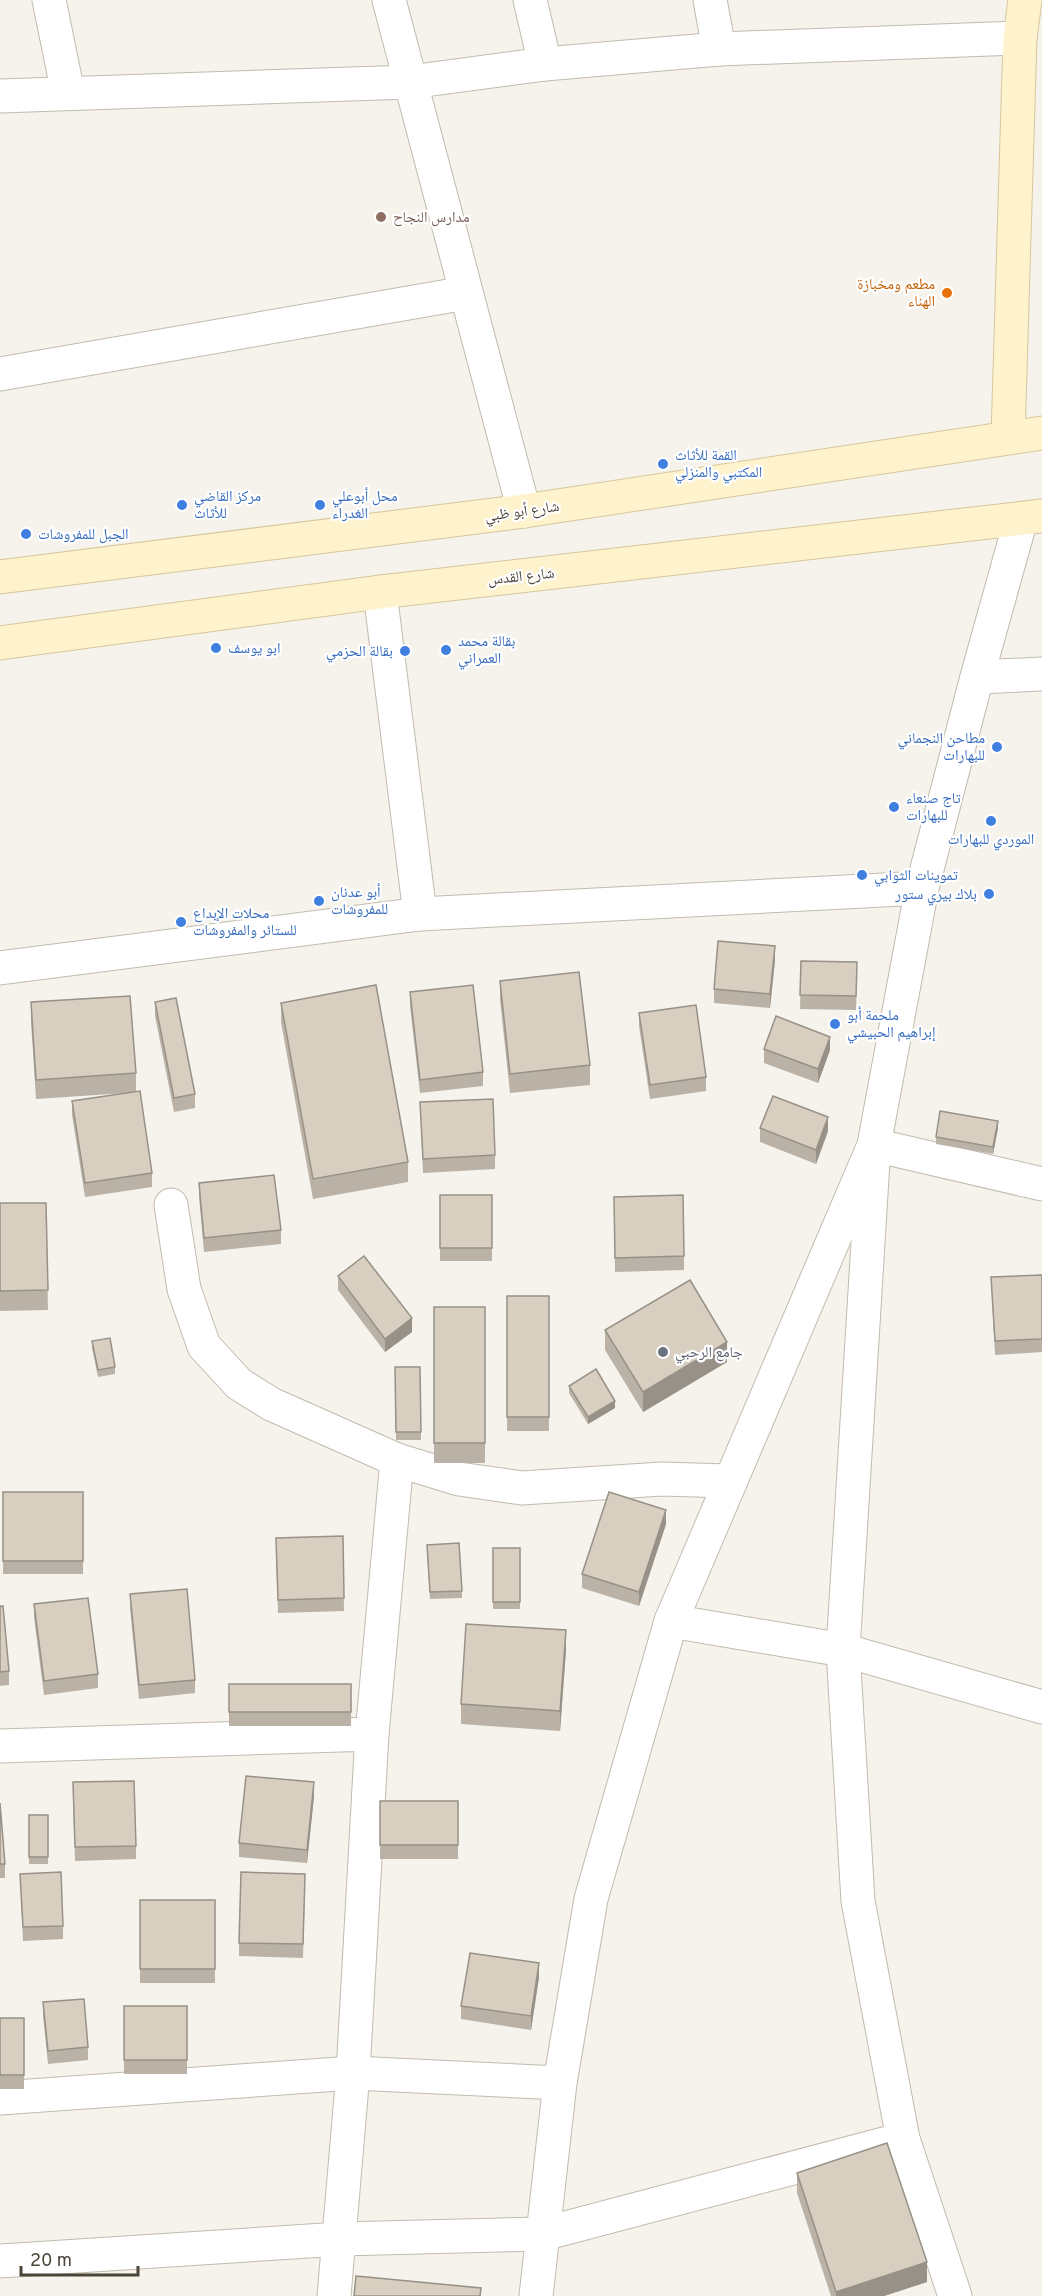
<svg xmlns="http://www.w3.org/2000/svg" width="1042" height="2296" font-family="Overpass,'Noto Naskh Arabic',sans-serif">
<style>
.lines{fill:none;stroke-linecap:round;stroke-linejoin:round}
.street-casing{stroke:#c2bbae;stroke-width:35}
.secondary-casing{stroke:#d6c79b;stroke-width:35}
.street{stroke:#fff;stroke-width:33}
.secondary{stroke:#fff3cd;stroke-width:33}
.wall{fill:#bab2a6}
.shaded-wall{fill:#979187}
.building{fill:#d8cfc1;stroke:#979187;stroke-width:1.5}
.education-dot{fill:#8d6e63;stroke:#fff;stroke-width:2}
.food-dot{fill:#e8710a;stroke:#fff;stroke-width:2}
.shop-dot{fill:#3f7fe0;stroke:#fff;stroke-width:2}
.worship-dot{fill:#6b7280;stroke:#fff;stroke-width:2}
.labels{text-anchor:middle;stroke-width:4.5;stroke-linejoin:round;paint-order:stroke}
.education-label{font-size:15px;fill:#785e54;stroke:#fff;text-anchor:start}
.food-label{font-size:15px;fill:#c56008;stroke:#fff;text-anchor:end}
.shop-label{font-size:15px;fill:#366cbe;stroke:#fff;text-anchor:start}
.street-label{font-size:15px;fill:#4b4439;stroke:#fff}
.worship-label{font-size:15px;fill:#5b616d;stroke:#fff;text-anchor:start}
</style>
<rect width="100%" height="100%" fill="#f6f3ec"/>
<g class="lines">
<g class="street-casing">
<g id="street">
<polyline points="49,0 68,93"/>
<polyline points="389,0 524,511"/>
<polyline points="530,0 545,64"/>
<polyline points="710,0 719,49"/>
<polyline points="0,96 410,82 545,64 719,49 1020,38"/>
<polyline points="0,374 466,293"/>
<polyline points="380,592 420,914"/>
<polyline points="977,677 1042,674"/>
<polyline points="0,968 420,914 922,888"/>
<polyline points="171,1205 184,1289 204,1346 239,1384 271,1404 397,1460 459,1479 522,1488 662,1479 729,1481"/>
<polyline points="671,1621 843,1650 1042,1707"/>
<polyline points="372,1734 397,1460"/>
<polyline points="0,1746 372,1734 353,2073 334,2296"/>
<polyline points="0,2098 353,2073 560,2083"/>
<polyline points="0,2261 340,2239 543,2234 903,2139"/>
<polyline points="536,2296 560,2083 591,1899 671,1621 874,1145 922,888 977,677 1021,519"/>
<polyline points="955,2296 903,2139 858,1901 843,1650 874,1145 1042,1184"/>
</g>
</g>
<g class="secondary-casing">
<g id="secondary">
<polyline points="1008,437 1020,38 1025,0"/>
<polyline points="0,577 524,511 1042,433"/>
<polyline points="0,643 380,592 1042,516"/>
</g>
</g>
<use href="#street" class="street"/>
<use href="#secondary" class="secondary"/>
</g>
<g class="wall">
<polygon points="775,960 770,1008 714,1003 714,989"/>
<polygon points="801,961 857,976 856,1010 800,1009"/>
<polygon points="500,981 590,1065 590,1085 510,1093 500,1000"/>
<polygon points="410,992 483,1072 483,1086 420,1093 410,1006"/>
<polygon points="31,1002 136,1073 136,1092 152,1173 152,1187 85,1197 72,1115 72,1101 126,1093 36,1099 31,1022"/>
<polygon points="155,1002 195,1094 195,1108 174,1112 155,1016"/>
<polygon points="281,1003 408,1162 408,1182 313,1199 281,1022"/>
<polygon points="639,1013 706,1077 706,1091 650,1099 639,1026"/>
<polygon points="764,1049 830,1050 818,1083 764,1063"/>
<polygon points="420,1102 495,1155 495,1169 423,1173"/>
<polygon points="760,1128 828,1131 816,1164 760,1142"/>
<polygon points="998,1128 993,1154 936,1144 936,1137"/>
<polygon points="199,1183 281,1230 281,1244 204,1252 199,1197"/>
<rect x="440" y="1195" width="52" height="66"/>
<polygon points="614,1197 684,1256 684,1270 615,1272"/>
<polygon points="0,1203 46,1203 48,1310 0,1311"/>
<polygon points="1042,1275 1042,1352 995,1355 991,1277"/>
<polygon points="338,1276 412,1332 385,1352 338,1290"/>
<rect x="507" y="1296" width="42" height="135"/>
<rect x="434" y="1307" width="51" height="156"/>
<polygon points="605,1330 727,1362 643,1412 605,1350"/>
<polygon points="92,1341 115,1367 115,1374 98,1377 92,1348"/>
<polygon points="395,1367 420,1367 421,1440 396,1440"/>
<polygon points="569,1386 615,1408 588,1424 569,1393"/>
<rect x="3" y="1492" width="80" height="82"/>
<polygon points="666,1524 639,1606 582,1588 582,1574"/>
<polygon points="343,1536 344,1611 278,1613 276,1552"/>
<rect x="493" y="1548" width="27" height="61"/>
<polygon points="427,1552 462,1591 462,1598 430,1599"/>
<polygon points="130,1594 195,1680 195,1693 139,1699 130,1608"/>
<polygon points="34,1604 98,1674 98,1688 44,1695 34,1618"/>
<polygon points="0,1606 9,1671 9,1685 0,1686"/>
<polygon points="566,1650 560,1731 461,1724 461,1704"/>
<rect x="229" y="1684" width="122" height="42"/>
<polygon points="73,1796 136,1846 136,1859 75,1861"/>
<polygon points="314,1796 307,1863 239,1857 239,1843"/>
<rect x="380" y="1801" width="78" height="58"/>
<polygon points="0,1803 5,1864 5,1878 0,1878"/>
<rect x="29" y="1815" width="19" height="49"/>
<polygon points="20,1874 63,1926 63,1939 23,1941"/>
<polygon points="305,1887 303,1958 239,1956 239,1943"/>
<rect x="140" y="1900" width="75" height="83"/>
<polygon points="539,1977 531,2030 461,2019 461,2006"/>
<polygon points="43,2002 88,2047 88,2060 48,2064 43,2016"/>
<rect x="124" y="2006" width="63" height="68"/>
<rect x="0" y="2018" width="24" height="71"/>
<polygon points="797,2173 927,2282 884,2296 831,2296 797,2193"/>
</g>
<g class="shaded-wall">
<polygon points="775,946 775,960 770,1008 770,994"/>
<polygon points="830,1037 830,1050 818,1083 818,1069"/>
<polygon points="828,1117 828,1131 816,1164 816,1150"/>
<polygon points="998,1121 998,1128 993,1154 993,1147"/>
<polygon points="412,1318 412,1332 385,1352 385,1339"/>
<polygon points="727,1342 727,1362 643,1412 643,1392"/>
<polygon points="615,1401 615,1408 588,1424 588,1417"/>
<polygon points="666,1510 666,1524 639,1606 639,1592"/>
<polygon points="566,1630 566,1650 560,1731 560,1711"/>
<polygon points="314,1782 314,1796 307,1863 307,1850"/>
<polygon points="539,1963 539,1977 531,2030 531,2016"/>
<polygon points="927,2262 927,2282 884,2296 836,2296 836,2292"/>
</g>
<g class="building">
<polygon points="718,941 775,946 770,994 714,989"/>
<polygon points="801,961 857,962 856,996 800,995"/>
<polygon points="579,972 590,1065 510,1074 500,981"/>
<polygon points="376,985 408,1162 313,1179 281,1003"/>
<polygon points="473,985 483,1072 420,1080 410,992"/>
<polygon points="130,996 136,1073 36,1080 31,1002"/>
<polygon points="176,998 195,1094 174,1098 155,1002"/>
<polygon points="696,1005 706,1077 650,1085 639,1013"/>
<polygon points="776,1016 830,1037 818,1069 764,1049"/>
<polygon points="140,1091 152,1173 85,1183 72,1101"/>
<polygon points="773,1096 828,1117 816,1150 760,1128"/>
<polygon points="493,1099 495,1155 423,1159 420,1102"/>
<polygon points="940,1111 998,1121 993,1147 936,1137"/>
<polygon points="274,1175 281,1230 204,1238 199,1183"/>
<rect x="440" y="1195" width="52" height="53"/>
<polygon points="683,1195 684,1256 615,1258 614,1197"/>
<polygon points="0,1203 46,1203 48,1290 0,1291"/>
<polygon points="364,1256 412,1318 385,1339 338,1276"/>
<polygon points="1042,1275 1042,1339 995,1341 991,1277"/>
<polygon points="690,1280 727,1342 643,1392 605,1330"/>
<rect x="507" y="1296" width="42" height="121"/>
<rect x="434" y="1307" width="51" height="136"/>
<polygon points="110,1338 115,1367 98,1370 92,1341"/>
<polygon points="395,1367 420,1367 421,1432 396,1432"/>
<polygon points="596,1369 615,1401 588,1417 569,1386"/>
<rect x="3" y="1492" width="80" height="69"/>
<polygon points="609,1492 666,1510 639,1592 582,1574"/>
<polygon points="343,1536 344,1598 278,1600 276,1538"/>
<polygon points="459,1543 462,1591 430,1592 427,1545"/>
<rect x="493" y="1548" width="27" height="54"/>
<polygon points="187,1589 195,1680 139,1685 130,1594"/>
<polygon points="88,1598 98,1674 44,1681 34,1604"/>
<polygon points="0,1606 3,1606 9,1671 0,1672"/>
<polygon points="466,1624 566,1630 560,1711 461,1704"/>
<rect x="229" y="1684" width="122" height="28"/>
<polygon points="246,1776 314,1782 307,1850 239,1843"/>
<polygon points="134,1781 136,1846 75,1847 73,1782"/>
<rect x="380" y="1801" width="78" height="44"/>
<polygon points="0,1803 5,1864 0,1864"/>
<rect x="29" y="1815" width="19" height="42"/>
<polygon points="61,1872 63,1926 23,1927 20,1874"/>
<polygon points="241,1872 305,1874 303,1944 239,1943"/>
<rect x="140" y="1900" width="75" height="69"/>
<polygon points="470,1953 539,1963 531,2016 461,2006"/>
<polygon points="84,1999 88,2047 48,2051 43,2002"/>
<rect x="124" y="2006" width="63" height="54"/>
<rect x="0" y="2018" width="24" height="57"/>
<polygon points="887,2143 927,2262 836,2292 797,2173"/>
<polygon points="356,2276 481,2288 480,2296 354,2296"/>
</g>
<circle class="education-dot" cx="381" cy="217" r="6"/>
<circle class="food-dot" cx="947" cy="293" r="6"/>
<g class="shop-dot">
<circle cx="663" cy="464" r="6"/>
<circle cx="182" cy="505" r="6"/>
<circle cx="320" cy="505" r="6"/>
<circle cx="26" cy="534" r="6"/>
<circle cx="216" cy="648" r="6"/>
<circle cx="446" cy="650" r="6"/>
<circle cx="405" cy="651" r="6"/>
<circle cx="997" cy="747" r="6"/>
<circle cx="894" cy="807" r="6"/>
<circle cx="991" cy="821" r="6"/>
<circle cx="862" cy="875" r="6"/>
<circle cx="989" cy="894" r="6"/>
<circle cx="319" cy="901" r="6"/>
<circle cx="181" cy="922" r="6"/>
<circle cx="835" cy="1024" r="6"/>
</g>
<circle class="worship-dot" cx="663" cy="1352" r="6"/>
<g class="labels">
<g class="education-label">
<text x="393" y="222">مدارس النجاح</text>
</g>
<g class="food-label">
<text x="935" y="289">مطعم ومخبازة<tspan x="935" dy="17">الهناء</tspan></text>
</g>
<g class="shop-label">
<text x="675" y="460">القمة للأثاث<tspan x="675" dy="17">المكتبي والمنزلي</tspan></text>
<text x="194" y="501">مركز القاضي<tspan x="194" dy="17">للأثاث</tspan></text>
<text x="332" y="501">محل أبوعلي<tspan x="332" dy="17">الغدراء</tspan></text>
<text x="38" y="539">الجبل للمفروشات</text>
<text x="458" y="646">بقالة محمد<tspan x="458" dy="17">العمراني</tspan></text>
<text x="228" y="653">ابو يوسف</text>
<text x="393" y="656" text-anchor="end">بقالة الحزمي</text>
<text x="985" y="743" text-anchor="end">مطاحن النجماني<tspan x="985" dy="17">للبهارات</tspan></text>
<text x="906" y="803">تاج صنعاء<tspan x="906" dy="17">للبهارات</tspan></text>
<text x="991" y="844" text-anchor="middle">الموردي للبهارات</text>
<text x="874" y="880">تموينات الثوابي</text>
<text x="331" y="897">أبو عدنان<tspan x="331" dy="17">للمفروشات</tspan></text>
<text x="977" y="899" text-anchor="end">بلاك بيري ستور</text>
<text x="193" y="918">محلات الإبداع<tspan x="193" dy="17">للستائر والمفروشات</tspan></text>
<text x="847" y="1020">ملحمة أبو<tspan x="847" dy="17">إبراهيم الحبيشي</tspan></text>
</g>
<g class="street-label">
<text transform="translate(522 511) rotate(-8)" y="5">شارع أبو ظبي</text>
<text transform="translate(521 576) rotate(-6)" y="5">شارع القدس</text>
</g>
<g class="worship-label">
<text x="675" y="1357">جامع الرحبي</text>
</g>
</g>
<path d="M21 2266v9h117v-9" fill="none" stroke="#4b4439" stroke-width="3"/>
<text x="30" y="2266" font-size="18" fill="#4b4439" stroke="#ffffff" stroke-width="4.5" paint-order="stroke">20 m</text>
</svg>
